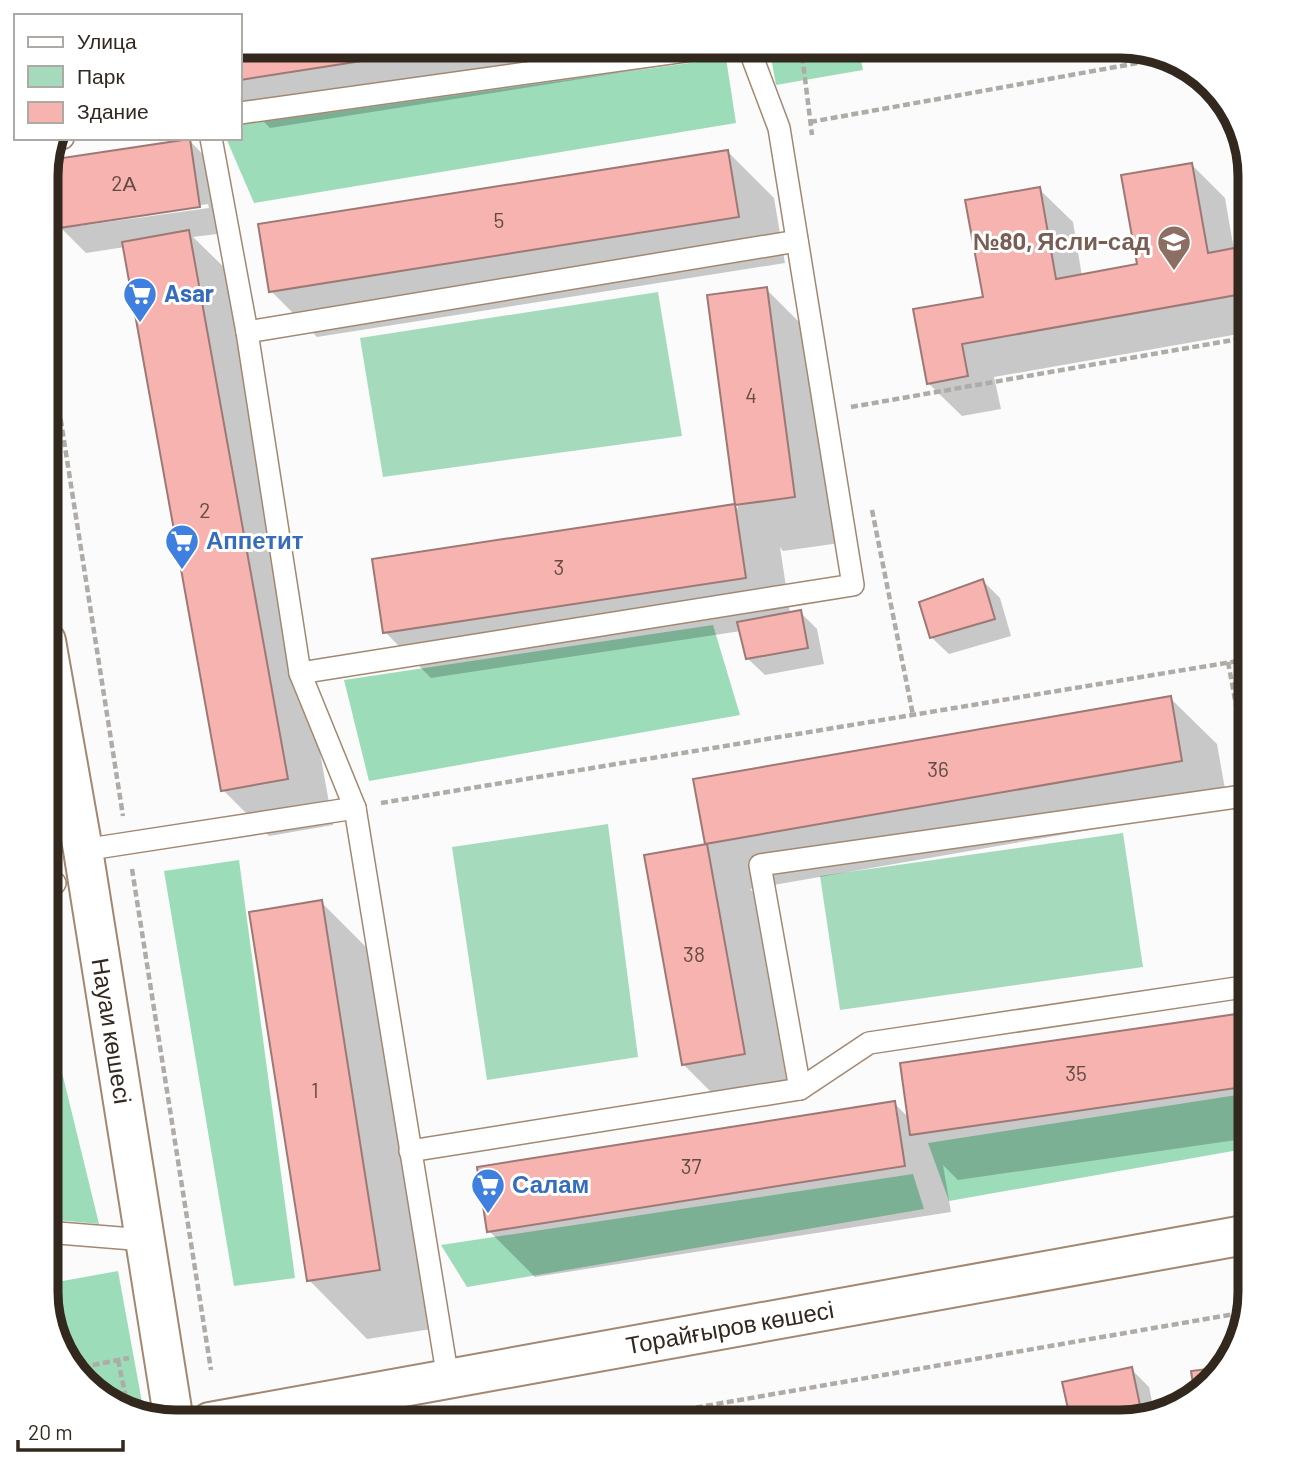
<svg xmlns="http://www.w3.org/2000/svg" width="1296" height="1468" font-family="Barlow,sans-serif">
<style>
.green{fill:#a5dabd}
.forest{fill:#9cdcb9}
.shadow{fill:#0003;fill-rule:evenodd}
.building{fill:#f7b3af;stroke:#9d7976;stroke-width:2}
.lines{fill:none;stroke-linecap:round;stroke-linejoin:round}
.service-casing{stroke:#a28871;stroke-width:24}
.tertiary-casing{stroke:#a28871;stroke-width:42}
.path{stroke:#afaba7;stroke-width:4.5;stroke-dasharray:7 3.5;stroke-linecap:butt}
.service{stroke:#fff;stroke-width:21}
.tertiary{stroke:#fff;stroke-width:38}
.labels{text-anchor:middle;stroke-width:6;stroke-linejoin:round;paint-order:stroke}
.number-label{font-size:21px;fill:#634b42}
.education-label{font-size:24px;font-weight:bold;fill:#785e54;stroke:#fff;text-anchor:end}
.shop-label{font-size:24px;font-weight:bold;fill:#366cbe;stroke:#fff;text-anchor:start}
.street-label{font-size:24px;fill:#32281e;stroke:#fff}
.rim{fill:none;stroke:#32281e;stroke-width:9}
</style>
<rect width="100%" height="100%" fill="#fbfbfb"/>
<g class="green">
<polygon points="658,292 682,436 383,477 360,338"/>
<polygon points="608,824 638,1057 487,1080 452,847"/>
<polygon points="1123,833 1143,967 840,1010 820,876"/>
</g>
<g class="forest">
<polygon points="769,46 858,46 863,70 776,85"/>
<polygon points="726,58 736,123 254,203 226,138 240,138 240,125"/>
<polygon points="713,625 740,715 369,781 344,680"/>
<polygon points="239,860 295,1278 234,1286 164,871"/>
<polygon points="46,992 49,1019 99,1224 46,1219"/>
<polygon points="1250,1093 1250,1148 949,1201 928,1143"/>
<polygon points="913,1174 924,1209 467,1287 441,1245"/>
<polygon points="118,1271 143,1408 127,1411 118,1409 72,1371 46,1293 46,1284"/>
</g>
<g class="shadow">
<polygon points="240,46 758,46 758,51 270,128 240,98"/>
<polygon points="161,138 182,138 164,141"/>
<path d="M 190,141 L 215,167 L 225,233 L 193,237 L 235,278 L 333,825 L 269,836 L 223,790 L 125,247 L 86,253 L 60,227 ZM 208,204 L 209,208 L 79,226 L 79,223 Z"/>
<polygon points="728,152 774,198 785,263 317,337 271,291"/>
<polygon points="1192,165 1225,198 1234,250 1250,247 1250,332 994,377 1001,409 962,416 928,383 985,298 1039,189 1073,222 1082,276 1139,266"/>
<polygon points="766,289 812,335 840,543 783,551 780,547 790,613 800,612 817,629 824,664 765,675 747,658 741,631 431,678 385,632 734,506 738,509 709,296"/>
<polygon points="983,581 1000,598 1011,636 949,654 931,637"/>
<polygon points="1170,698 1217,744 1228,806 750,889 753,892 790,1100 730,1111 683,1064 646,857 709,845 706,843"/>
<polygon points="321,902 380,961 438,1328 367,1339 309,1280"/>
<polygon points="1250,1014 1250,1138 958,1180 943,1165 951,1212 535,1277 489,1231 894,1103 910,1119 902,1064"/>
<polygon points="1131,1369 1149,1387 1154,1411 1121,1422 1073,1422 1065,1384"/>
</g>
<g class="building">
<polygon points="240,46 458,46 240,80"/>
<polygon points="190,139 200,207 59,228 49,160"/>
<polygon points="728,150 739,217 269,292 258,224"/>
<polygon points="1192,163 1208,253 1250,245 1250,306 1248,293 962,344 968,376 927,384 913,309 983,297 965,200 1040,187 1056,279 1137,264 1121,175"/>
<polygon points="189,230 288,779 221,791 122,242"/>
<polygon points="767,287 795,497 735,505 707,295"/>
<polygon points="735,504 746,578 383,633 372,559"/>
<polygon points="983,579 995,619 930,638 919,602"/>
<polygon points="801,610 808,648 746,659 737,622"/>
<polygon points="1171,696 1182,761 705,844 693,779"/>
<polygon points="707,844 745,1054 682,1065 644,855"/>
<polygon points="322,900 380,1270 307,1281 249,912"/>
<polygon points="1250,1012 1250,1086 910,1135 900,1063"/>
<polygon points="895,1101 905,1166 487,1232 477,1167"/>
<polygon points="1132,1367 1142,1415 1121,1422 1071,1422 1062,1382"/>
<polygon points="1223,1367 1199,1396 1195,1397 1191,1371"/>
</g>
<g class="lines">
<g class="service-casing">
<g id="service">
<polyline points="240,113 721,46"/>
<polyline points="211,138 247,332 300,673"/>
<polyline points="53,140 63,138"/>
<polyline points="247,332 797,241"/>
<polyline points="83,850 355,808"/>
<polyline points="46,885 55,883"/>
<polyline points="800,1089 760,865 1250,795"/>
<polyline points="410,1151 800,1089 869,1043 1250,986"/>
<polyline points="46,1232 145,1240"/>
<polyline points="448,1379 355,808 300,673 853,585 779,128 748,46"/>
</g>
</g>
<g class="tertiary-casing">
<g id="tertiary">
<polyline points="46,641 83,850 174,1422"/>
<polyline points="210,1422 1250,1234"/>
</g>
</g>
<g class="path">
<polyline points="801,46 812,135"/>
<polyline points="810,122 1171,57"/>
<polyline points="46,326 123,816"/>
<polyline points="851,407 1250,337"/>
<polyline points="872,510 913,715"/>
<polyline points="1228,662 1248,769"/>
<polyline points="381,803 1250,659"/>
<polyline points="132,869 211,1370"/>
<polyline points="118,1360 129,1412"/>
<polyline points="72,1369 129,1358"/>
<polyline points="613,1422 1246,1312"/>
</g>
<use href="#service" class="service"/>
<use href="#tertiary" class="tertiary"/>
</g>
<defs>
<g id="school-pin" transform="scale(1.75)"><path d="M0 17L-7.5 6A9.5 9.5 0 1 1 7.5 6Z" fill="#8d6e63" stroke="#fff"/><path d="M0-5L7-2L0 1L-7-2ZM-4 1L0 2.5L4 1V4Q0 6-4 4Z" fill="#fff"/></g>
<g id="supermarket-pin" transform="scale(1.75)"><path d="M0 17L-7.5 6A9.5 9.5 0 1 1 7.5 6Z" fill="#3f7fe0" stroke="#fff"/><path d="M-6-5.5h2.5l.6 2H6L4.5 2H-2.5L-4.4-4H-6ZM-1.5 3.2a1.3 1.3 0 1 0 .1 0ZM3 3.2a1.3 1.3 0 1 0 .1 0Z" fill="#fff"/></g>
</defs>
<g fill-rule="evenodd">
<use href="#school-pin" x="1174" y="242"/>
<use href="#supermarket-pin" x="140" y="294"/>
<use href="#supermarket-pin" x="182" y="541"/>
<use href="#supermarket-pin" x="488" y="1185"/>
</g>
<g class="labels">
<g class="number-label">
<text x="124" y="191">2А</text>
<text x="499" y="228">5</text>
<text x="751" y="403">4</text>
<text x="205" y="518">2</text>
<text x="559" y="575">3</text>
<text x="938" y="777">36</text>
<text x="694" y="962">38</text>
<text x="1076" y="1081">35</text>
<text x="315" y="1098">1</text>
<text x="691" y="1174">37</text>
</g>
<g class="education-label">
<text x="1150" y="250">№80, Ясли-сад</text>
</g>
<g class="shop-label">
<text x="164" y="302">Asar</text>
<text x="206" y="549">Аппетит</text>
<text x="512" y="1193">Салам</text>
</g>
<g class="street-label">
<text transform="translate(111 1031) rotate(81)" y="8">Науаи көшесі</text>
<text transform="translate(730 1328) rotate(-10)" y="8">Торайғыров көшесі</text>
</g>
</g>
<path d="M0 0H1296V1468H0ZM176 58H1120A118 118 0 0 1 1238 176V1292A118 118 0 0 1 1120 1410H176A118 118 0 0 1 58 1292V176A118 118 0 0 1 176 58Z" fill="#fff" fill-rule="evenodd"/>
<path class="rim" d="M176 58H1120A118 118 0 0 1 1238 176V1292A118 118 0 0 1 1120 1410H176A118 118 0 0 1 58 1292V176A118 118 0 0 1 176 58Z"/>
<rect x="14" y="14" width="228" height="126" fill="#ffffff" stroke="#ada9a5" stroke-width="2"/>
<rect x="28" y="37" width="35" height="10" fill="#ffffff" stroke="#ada9a5" stroke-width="2"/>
<text x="77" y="49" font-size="21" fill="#32281e">Улица</text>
<rect x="28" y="66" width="35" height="21" fill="#a5dabd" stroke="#ada9a5" stroke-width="2"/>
<text x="77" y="84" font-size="21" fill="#32281e">Парк</text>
<rect x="28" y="102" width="35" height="21" fill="#f7b3af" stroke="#ada9a5" stroke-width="2"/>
<text x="77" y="119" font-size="21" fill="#32281e">Здание</text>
<path d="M18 1440v10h105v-10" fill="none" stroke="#32281e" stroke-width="3.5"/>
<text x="28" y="1440" font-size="21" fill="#32281e" stroke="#ffffff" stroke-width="5" paint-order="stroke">20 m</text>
</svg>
